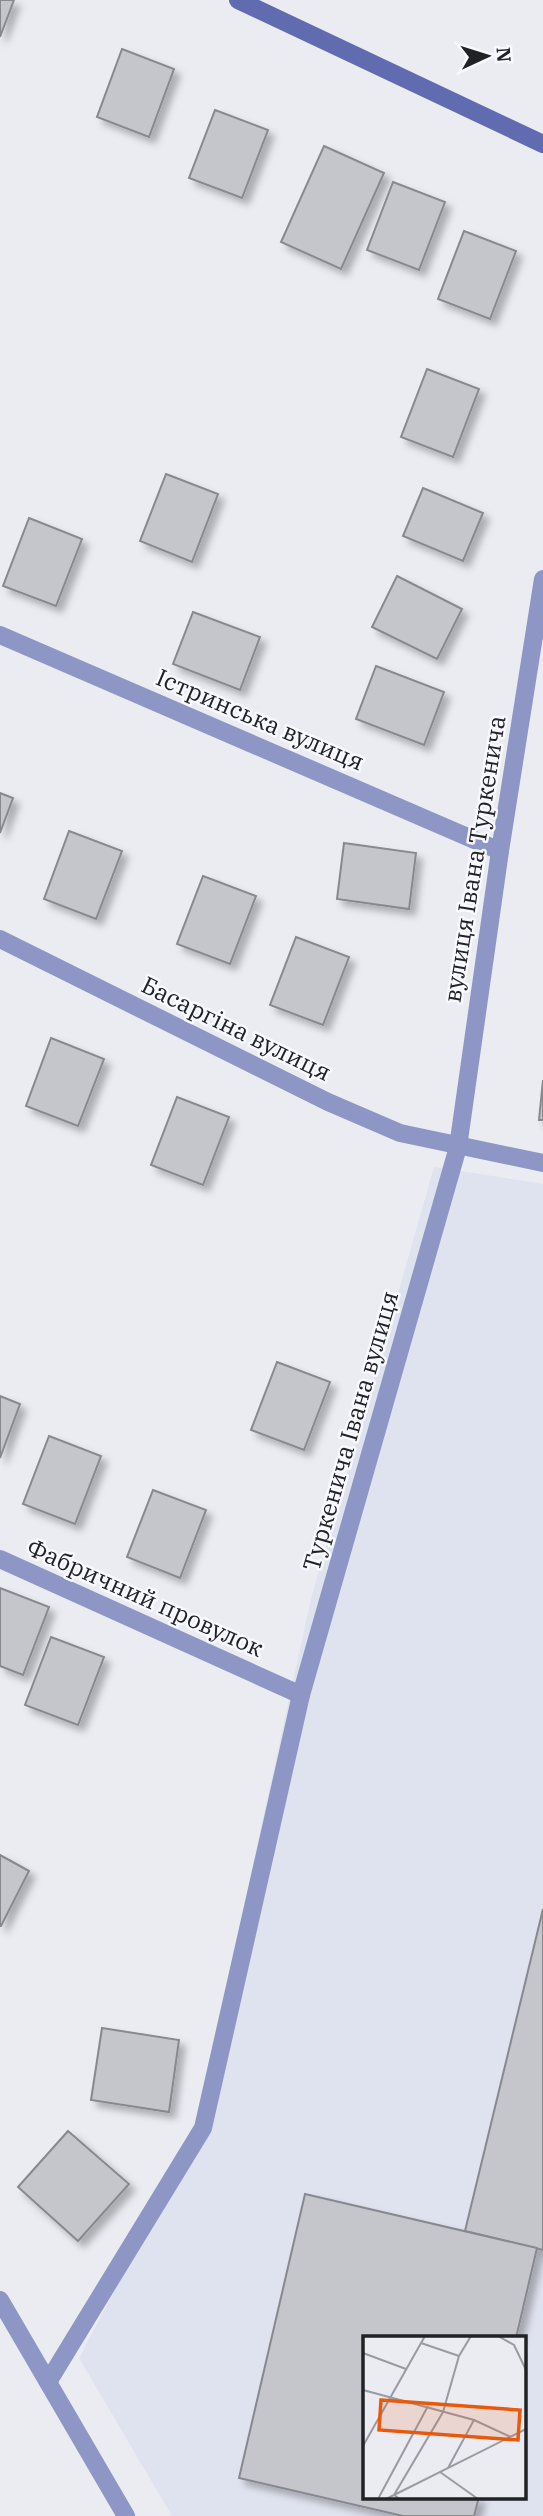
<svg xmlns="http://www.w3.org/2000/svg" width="543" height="2516" font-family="'IBM Plex Serif',serif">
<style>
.built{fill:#dfe2ef;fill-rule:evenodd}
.building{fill:#c5c6cc;stroke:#88898f;stroke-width:2;filter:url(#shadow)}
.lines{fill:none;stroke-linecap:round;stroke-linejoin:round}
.street{stroke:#8d96c5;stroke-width:18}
.secondary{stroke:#616baf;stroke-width:18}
.labels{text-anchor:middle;stroke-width:5;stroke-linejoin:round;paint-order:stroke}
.street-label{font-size:24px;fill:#212224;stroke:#f8f9ff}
.inset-road{fill:none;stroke:#9a9ba0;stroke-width:2}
.view{fill:#e8590c;fill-opacity:0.15;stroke:#e8590c;stroke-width:3.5}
.inset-edge{fill:none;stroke:#212224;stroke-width:3.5}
</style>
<defs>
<filter id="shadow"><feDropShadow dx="6" dy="6" stdDeviation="3.5" flood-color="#0004"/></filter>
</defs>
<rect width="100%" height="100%" fill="#ebecf2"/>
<path class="built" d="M 434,1167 L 543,1184 L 543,2516 L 172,2516 L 79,2358 L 192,2143 L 311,1599 ZM 364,2338 L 524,2338 L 524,2497 L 364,2497 Z"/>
<g class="building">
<polygon points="0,0 14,0 0,37"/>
<polygon points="122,49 174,69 149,137 97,117"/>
<polygon points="215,110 268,130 242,198 189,178"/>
<polygon points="324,146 384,173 341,269 281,242"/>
<polygon points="393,182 445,202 419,270 367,250"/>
<polygon points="464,231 516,251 490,319 438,299"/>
<polygon points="427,369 479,389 453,457 401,437"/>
<polygon points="166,474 218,494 192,562 140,541"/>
<polygon points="423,488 483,513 463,561 403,536"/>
<polygon points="29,518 82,539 56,606 3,586"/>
<polygon points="397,576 462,609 437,659 372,627"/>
<polygon points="193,612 260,637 240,690 173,664"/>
<polygon points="376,666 444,692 424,745 356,719"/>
<polygon points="0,793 13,798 0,833"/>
<polygon points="69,831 122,851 96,919 44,899"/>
<polygon points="344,843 416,853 409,909 337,899"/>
<polygon points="203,876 256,896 230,964 177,944"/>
<polygon points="296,937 349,957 323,1025 270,1005"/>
<polygon points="51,1038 104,1059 78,1126 26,1106"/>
<polygon points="543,1080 543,1120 539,1120"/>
<polygon points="177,1097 229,1117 203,1185 151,1165"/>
<polygon points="277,1362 330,1382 304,1450 251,1430"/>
<polygon points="0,1396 20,1404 0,1458"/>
<polygon points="49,1436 101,1456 75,1524 23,1504"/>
<polygon points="153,1490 206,1510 180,1578 127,1557"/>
<polygon points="0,1588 49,1607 23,1675 0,1666"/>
<polygon points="51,1637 104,1657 78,1725 25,1705"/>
<polygon points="0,1855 29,1871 1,1926 0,1926"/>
<polygon points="543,1909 543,2250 465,2231"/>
<polygon points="102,2028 179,2040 169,2112 91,2100"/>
<polygon points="68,2131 129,2184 78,2241 18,2187"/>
<polygon points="305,2194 537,2248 516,2338 364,2338 364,2497 479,2497 474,2516 403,2516 239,2478"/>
</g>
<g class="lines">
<g class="street">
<polyline points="0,635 500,851"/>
<polyline points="0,939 328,1102 400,1133 543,1163"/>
<polyline points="0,1559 301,1695 458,1147 500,851 543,579"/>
<polyline points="0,2300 126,2516"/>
<polyline points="48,2382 203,2128 301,1695"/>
</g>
<polyline class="secondary" points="238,0 543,144"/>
</g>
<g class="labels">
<g class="street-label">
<text transform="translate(260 720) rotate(23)" y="8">Істринська вулиця</text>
<text transform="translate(475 859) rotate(-81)" y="8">вулиця Івана Туркенича</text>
<text transform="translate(236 1029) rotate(26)" y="8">Басаргіна вулиця</text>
<text transform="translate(351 1431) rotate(-74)" y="8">Туркенича Івана вулиця</text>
<text transform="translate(145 1598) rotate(24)" y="8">Фабричний провулок</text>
</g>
</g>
<g transform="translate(363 2336)">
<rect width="163" height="163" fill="#ebecf2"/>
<path class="inset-road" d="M 135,0 L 151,9 L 163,34M 58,7 L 96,20M 0,17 L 43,33M 0,54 L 111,84 L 85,132M 111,84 L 148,101M 0,110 L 62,0M 77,136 L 115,163M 15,163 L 65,70M 23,163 L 163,93M 37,163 L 31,159 L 80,76 L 96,20 L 108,0"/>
<path class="view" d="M 18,64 L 157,74 L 155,104 L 16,94 Z"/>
<rect width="163" height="163" class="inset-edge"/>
</g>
<g transform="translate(487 56) rotate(86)" stroke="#f8f9ff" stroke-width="5" paint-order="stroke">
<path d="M0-5L12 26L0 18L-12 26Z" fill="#212224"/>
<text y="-10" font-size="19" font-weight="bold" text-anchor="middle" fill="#212224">N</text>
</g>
</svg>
